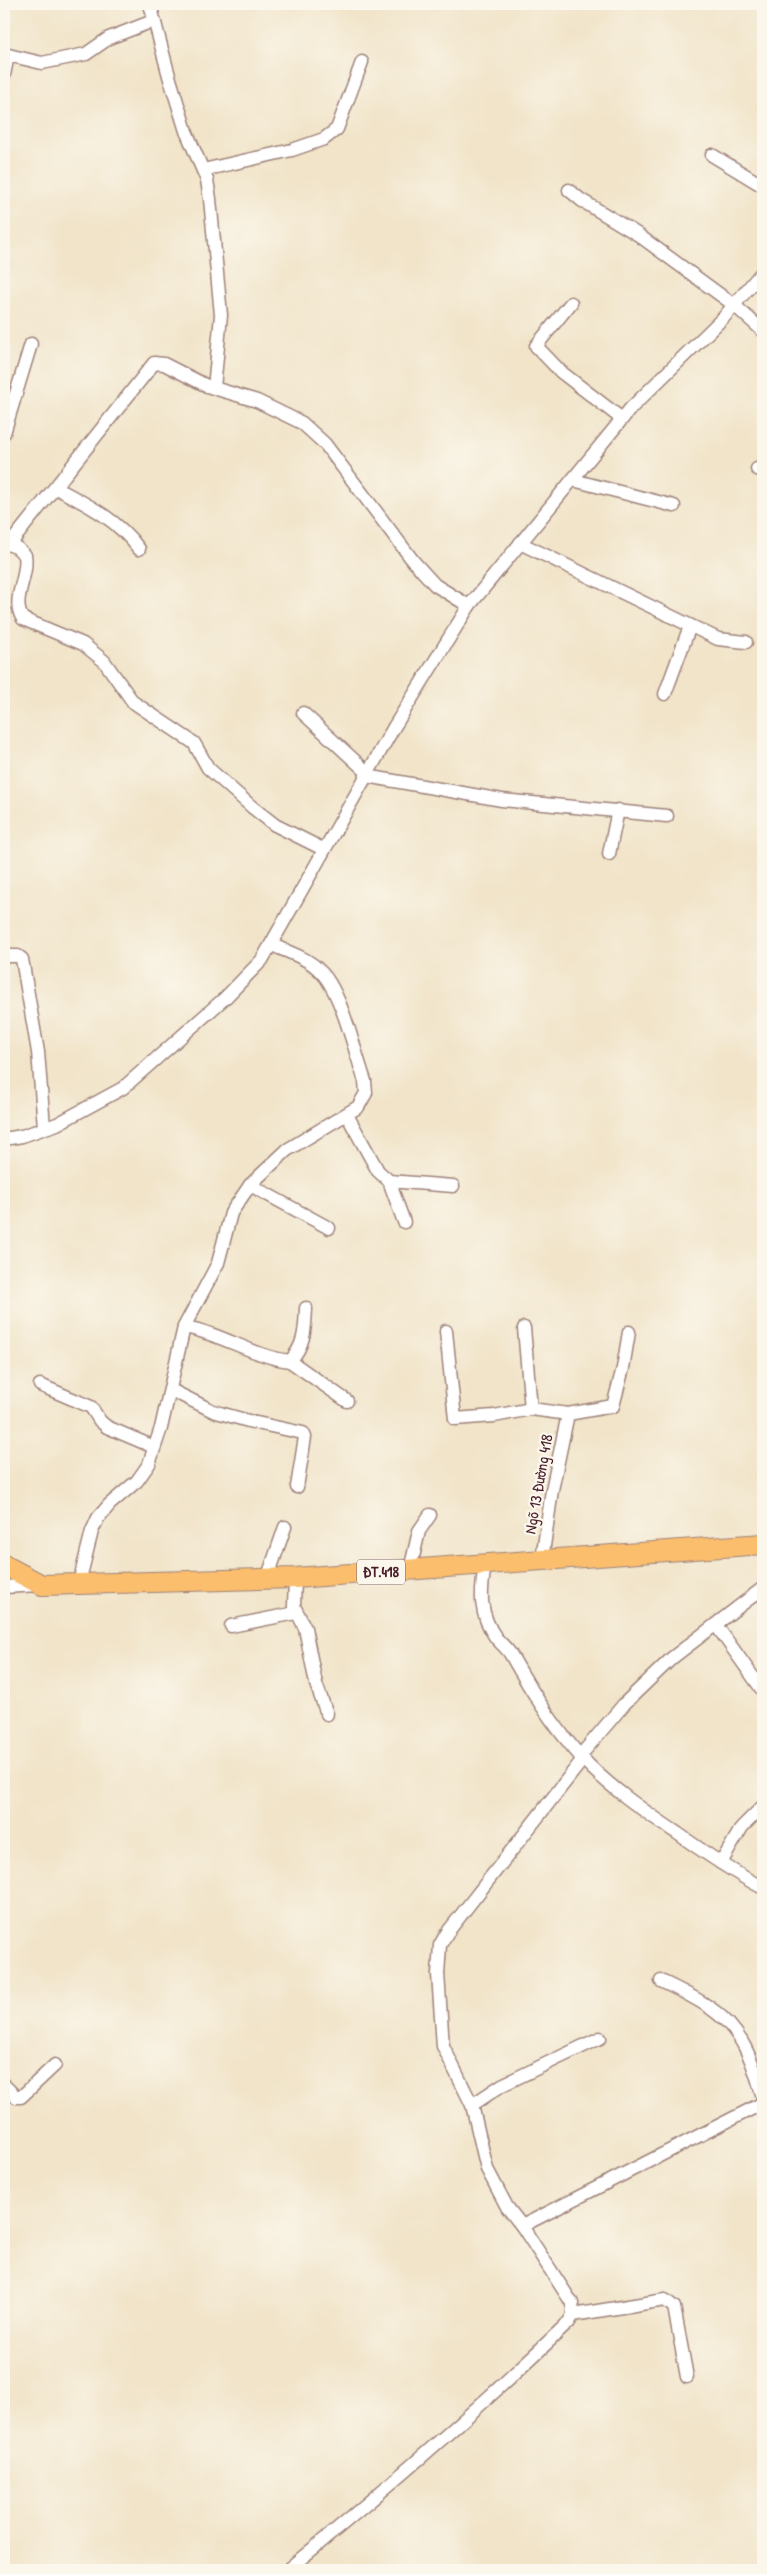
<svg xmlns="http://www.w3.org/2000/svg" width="767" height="2574" font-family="'Patrick Hand',sans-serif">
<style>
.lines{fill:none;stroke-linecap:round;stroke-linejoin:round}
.street-casing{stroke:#9e827a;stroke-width:15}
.primary-casing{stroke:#9e827a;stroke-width:22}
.street{stroke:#fff;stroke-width:12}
.primary{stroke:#fabe6d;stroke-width:20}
.labels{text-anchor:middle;stroke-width:4.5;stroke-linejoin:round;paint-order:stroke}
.shield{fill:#fbf7ec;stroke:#7f6065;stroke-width:1}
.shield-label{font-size:15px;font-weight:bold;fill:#4a1f2b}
.street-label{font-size:16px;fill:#4a1f2b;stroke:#fbf7ec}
</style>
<rect width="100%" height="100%" fill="#fbf7ec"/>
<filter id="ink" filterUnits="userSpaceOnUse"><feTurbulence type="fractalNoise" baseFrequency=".02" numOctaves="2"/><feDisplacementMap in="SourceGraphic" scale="10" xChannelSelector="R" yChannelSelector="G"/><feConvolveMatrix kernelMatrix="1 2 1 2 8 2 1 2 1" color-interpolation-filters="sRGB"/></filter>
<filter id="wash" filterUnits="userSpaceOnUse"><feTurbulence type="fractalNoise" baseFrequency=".0096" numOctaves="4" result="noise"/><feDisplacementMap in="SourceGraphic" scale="20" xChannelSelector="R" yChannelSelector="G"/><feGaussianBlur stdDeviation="1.12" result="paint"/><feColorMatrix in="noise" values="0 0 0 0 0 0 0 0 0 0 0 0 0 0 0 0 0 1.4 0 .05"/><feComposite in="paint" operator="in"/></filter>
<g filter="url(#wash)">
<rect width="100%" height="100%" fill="#f1e4c9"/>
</g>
<g filter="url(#ink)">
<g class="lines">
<g class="street-casing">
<g id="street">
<polyline points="150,4 169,76 186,131 207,180 210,199 221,315 214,388"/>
<polyline points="4,54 42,63 86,54 109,38 153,21"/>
<polyline points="4,75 8,55"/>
<polyline points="712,155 763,186"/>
<polyline points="203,170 292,150 324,139 337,129 362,62"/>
<polyline points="569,190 581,200 637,234 734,305 763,331"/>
<polyline points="571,303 536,346 561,372 622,419"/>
<polyline points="4,433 31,344"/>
<polyline points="757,469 763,470"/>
<polyline points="573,480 674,506"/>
<path d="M 56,488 C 88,505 117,519 139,549"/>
<path d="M 4,543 L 16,547 L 25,555 C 29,577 10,600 23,619 L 83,644 L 104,661 L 133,702 L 194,743 L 208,768 L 252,807 L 275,825 L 323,849"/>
<polyline points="520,543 718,639 746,642"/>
<polyline points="10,544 154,363 164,364 207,386 257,401 302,423 325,444 414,562 435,585 469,606"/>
<polyline points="665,694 690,626"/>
<polyline points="303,713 368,773"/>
<polyline points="366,776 502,800 667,816"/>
<polyline points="609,854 618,810"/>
<polyline points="4,956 18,956 22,959 38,1052 44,1127"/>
<polyline points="347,1115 378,1171 389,1181 453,1186"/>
<polyline points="4,1139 22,1136 57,1124 123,1088 226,997 262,960 394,727 469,606 631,408 724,317 763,271"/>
<polyline points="389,1181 404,1222"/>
<polyline points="250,1185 329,1228"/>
<path d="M 184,1327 C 221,1333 254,1357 290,1361 C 305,1345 305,1329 306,1308"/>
<polyline points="524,1328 531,1409"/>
<polyline points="446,1331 455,1419 494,1416 531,1409 568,1414"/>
<polyline points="290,1361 347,1401"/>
<polyline points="40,1385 91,1407 100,1421 107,1427 154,1447"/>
<polyline points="171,1390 213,1411 252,1422 303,1433 305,1437 297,1487"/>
<polyline points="542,1560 552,1490 568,1414 613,1406 623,1368 629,1332"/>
<path d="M 485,1566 C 480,1593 479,1614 496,1638 C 501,1644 507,1648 511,1655 C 532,1692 553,1726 582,1758 C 609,1787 644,1811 677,1833 C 705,1853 733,1872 763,1888"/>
<polyline points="410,1570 419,1531 430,1515"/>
<polyline points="295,1578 294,1606 305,1628 316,1684 327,1714"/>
<polyline points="267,1579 285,1527"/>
<path d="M 79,1583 L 92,1531 L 98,1518 L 110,1504 L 137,1481 L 149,1464 L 161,1428 L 184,1327 L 218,1263 L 231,1213 L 250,1185 L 287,1150 L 358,1107 L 366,1093 L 365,1081 C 355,1053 341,990 320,971 C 308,958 288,952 272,945"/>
<polyline points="4,1587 39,1585"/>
<polyline points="716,1625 763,1691"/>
<polyline points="231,1626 296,1613"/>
<polyline points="580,1756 625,1703 672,1658 763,1588"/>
<polyline points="721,1863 742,1827 763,1806"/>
<path d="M 661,1981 C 726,2012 744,2027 763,2098"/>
<polyline points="4,2085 16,2097 21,2097 55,2065"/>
<polyline points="472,2105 502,2085 600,2038"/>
<polyline points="522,2226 763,2103"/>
<polyline points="573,2315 665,2300 674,2307 687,2377"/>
<path d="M 287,2570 C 385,2490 478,2410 569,2322 L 573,2315 L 572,2303 L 522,2226 L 507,2207 L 487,2169 L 472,2105 L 443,2046 L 438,1974 L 440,1945 L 447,1933 L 583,1759"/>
</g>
</g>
<g class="primary-casing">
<polyline id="primary" points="4,1565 42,1585 295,1578 763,1544"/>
</g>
<use href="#street" class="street"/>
<use href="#primary" class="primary"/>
</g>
</g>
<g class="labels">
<rect class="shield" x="357" y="1559.5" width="48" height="25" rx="4"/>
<g class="shield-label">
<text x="381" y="1577">ĐT.418</text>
</g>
<g class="street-label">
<text transform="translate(538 1484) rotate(-80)" y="6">Ngõ 13 Đường 418</text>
</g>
</g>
<rect width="767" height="2574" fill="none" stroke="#fbf7ec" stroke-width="20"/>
</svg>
